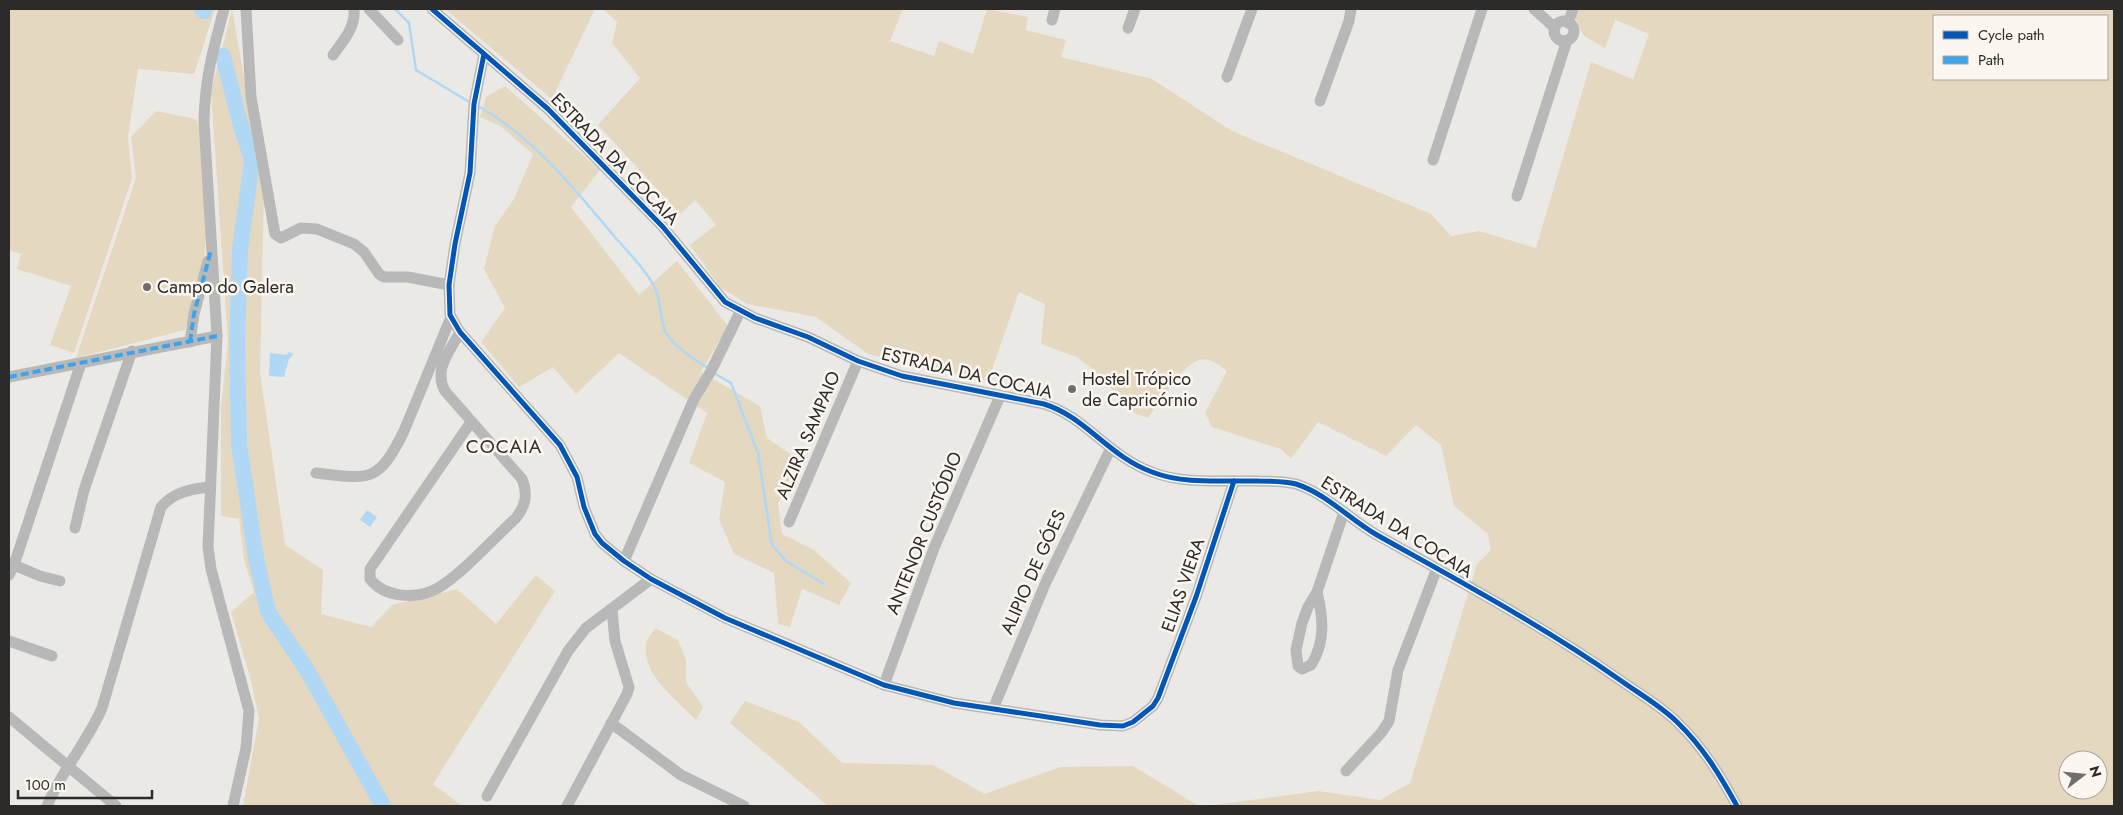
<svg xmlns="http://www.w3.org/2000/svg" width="2123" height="815" font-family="Jost,sans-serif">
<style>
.green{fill:#e5d8c0;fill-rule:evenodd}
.water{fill:#b0d8f5}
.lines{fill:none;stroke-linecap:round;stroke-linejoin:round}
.stream{stroke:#b0d8f5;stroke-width:2.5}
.river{stroke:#b0d8f5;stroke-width:16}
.minor{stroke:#b8b8b8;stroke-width:11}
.quiet{stroke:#3ea3eb;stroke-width:4;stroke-dasharray:8 4;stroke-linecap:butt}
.cycleway-casing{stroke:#fbf7f0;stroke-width:8}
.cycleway{stroke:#0057b8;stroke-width:5}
.poi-dot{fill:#6f6e6b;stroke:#fbf7f0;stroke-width:2}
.labels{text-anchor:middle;stroke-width:5;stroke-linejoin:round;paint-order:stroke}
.street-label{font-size:18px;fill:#2c2b29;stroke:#fbf7f0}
.poi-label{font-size:18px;fill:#2c2b29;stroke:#fbf7f0;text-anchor:start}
.neighbourhood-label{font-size:19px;letter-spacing:1px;fill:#33302b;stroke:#fbf7f0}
</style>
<rect width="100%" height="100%" fill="#ebe9e5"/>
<g class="green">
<polygon points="9,9 215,9 194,74 138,69 128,137 132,178 74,353 50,345 71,286 17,269 21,254 9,250"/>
<polygon points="232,9 264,191 260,372 285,545 323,570 321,614 371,627 392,605 457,589 496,624 536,575 555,591 433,784 462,806 243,806 259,718 251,681 231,612 254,592 244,559 239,519 221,516 221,406 228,342 211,92"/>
<polygon points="445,9 595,9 552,99"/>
<path d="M 603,9 L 903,9 L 890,41 L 934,56 L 939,41 L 973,54 L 987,9 L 1028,17 L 1026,30 L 1066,40 L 1061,57 L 1152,79 L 1232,131 L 1431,214 L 1451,236 L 1479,231 L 1536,248 L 1591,62 L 1633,79 L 1649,34 L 1615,20 L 1605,48 L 1584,36 L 1574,15 L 1576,9 L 2114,9 L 2114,806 L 1206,806 L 1318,791 L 1380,800 L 1410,783 L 1477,564 L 1491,550 L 1488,534 L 1454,506 L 1441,445 L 1416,425 L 1386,456 L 1318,422 L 1291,459 L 1281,449 L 1212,427 L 1205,413 L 1227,371 C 1219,365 1209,357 1199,360 C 1181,366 1159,403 1148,418 L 1134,413 L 1094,370 L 1077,357 L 1041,344 L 1045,304 L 1019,292 L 988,381 L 868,354 L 816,317 L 747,304 L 720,287 L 690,245 L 716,225 L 695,200 L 680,214 L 598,125 L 640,78 L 612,43 L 617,22 ZM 1934,16 L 2107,16 L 2107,79 L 1934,79 ZM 2068,760 L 2098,760 L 2098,790 L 2068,790 Z"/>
<polygon points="505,86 600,170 571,207 639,295 677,261 728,326 701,372 760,406 767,438 799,460 778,504 782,534 814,550 851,583 839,605 802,589 790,627 778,624 774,573 734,554 719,519 725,482 689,463 707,413 619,353 576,394 553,367 519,387 481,342 505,308 484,269 495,226 514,199 533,154 500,126 480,117 486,97"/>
<polygon points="156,111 196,119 199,129 206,235 203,274 185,330 76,358 136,178 131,137"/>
<path d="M 655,628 L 678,640 L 686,660 L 686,682 L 703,707 L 696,720 C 677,700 642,675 646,645 C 647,639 652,633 655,628 Z"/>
<polygon points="745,701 799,722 842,763 933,765 985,794 1060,767 1133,766 1199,806 828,806 730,723"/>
</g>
<g class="water">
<polygon points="288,352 292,353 293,355 289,359 284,377 269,376 270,353 287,355"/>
<polygon points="367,510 377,517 370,527 360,520"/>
</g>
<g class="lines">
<g class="stream">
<polyline points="395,9 409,23 416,70 471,103"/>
<path d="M 478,106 C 534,138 573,187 614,236 C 628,252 647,271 656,290 C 661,303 660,318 665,331 C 671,345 695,360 708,368"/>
<polyline points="714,373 731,383 758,453 772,545 786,561 824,584"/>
</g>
<g class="river">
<polyline points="202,9 204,11"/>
<polyline points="223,56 241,126 252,160 240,250 237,344 239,444 256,558 268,612 307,670 383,806"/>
</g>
<g class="minor">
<path d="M 224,9 C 213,50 205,78 204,121 L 217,336 L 208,547 L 211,569 L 249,711 L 246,748 L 233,806"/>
<polyline points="246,9 251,97 275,234 281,238 301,228 317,229 354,244 364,252 379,274 384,277 408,277 449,285"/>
<polyline points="369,9 398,40"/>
<path d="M 432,9 L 548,109 L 663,227 L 725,302 L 755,318 L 808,337 L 858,361 L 902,376 L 1044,404 C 1086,417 1108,456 1152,472 C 1185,485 1224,480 1259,481 C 1271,481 1285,481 1296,484 C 1327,494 1349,519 1377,535 C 1459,581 1543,626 1620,680 C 1638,693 1661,706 1677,722 C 1703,747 1720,775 1737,806"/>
<polyline points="1534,9 1555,28"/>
<polyline points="1052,20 1055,9"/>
<circle cx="1564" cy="31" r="10"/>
<polyline points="1568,23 1573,9"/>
<polyline points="1128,28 1135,9"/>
<polyline points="484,54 474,104 470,173 455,244 449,285 450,315 460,332 560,445 577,477 584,507 595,534 602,543 624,561 651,579 725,618 884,685 954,703 1100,725 1123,726 1133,722 1153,706 1158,698 1196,597 1234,481"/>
<path d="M 333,55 C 343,41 356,27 354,9"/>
<polyline points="1227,77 1252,9"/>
<polyline points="1320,101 1349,21 1351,9"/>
<polyline points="1433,160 1482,9"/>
<polyline points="1517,196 1567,40"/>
<path d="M 460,332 C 450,351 433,370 445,391 L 522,479 C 528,494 526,505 516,518 C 494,538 462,574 438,588 C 417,600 385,598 370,579 L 370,569 L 471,422"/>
<polyline points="190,342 194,314 208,261"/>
<polyline points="9,377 217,336"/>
<path d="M 316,473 C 370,479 378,484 404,431 L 451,317"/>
<polyline points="789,522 858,361"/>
<polyline points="75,528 84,490 132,351"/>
<polyline points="624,561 694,399 711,371 740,312"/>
<polyline points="14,565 40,576 60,581"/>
<polyline points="9,575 14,565 81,363"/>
<path d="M 1317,592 C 1323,616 1326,642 1311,665 L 1302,669 L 1298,666 L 1296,650 L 1302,623 L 1308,607 L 1317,592 L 1344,512"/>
<polyline points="9,641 52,656"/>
<polyline points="884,685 934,548 1000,396"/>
<polyline points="993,709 1046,582 1110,450"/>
<polyline points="9,717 116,806"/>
<polyline points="611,723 681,775 744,806"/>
<polyline points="1346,771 1382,732 1389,721 1398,670 1437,568"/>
<polyline points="487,796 568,651 586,628 651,579"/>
<path d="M 47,806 C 61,771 87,743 102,708 L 161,507 C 174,492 191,489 209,487"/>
<polyline points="567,806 627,694 629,687 615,641 612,610"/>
</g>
<g class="quiet">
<polyline points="190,342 194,314 211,250"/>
<polyline points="9,377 217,336"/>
</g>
<g class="cycleway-casing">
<g id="cycleway">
<path d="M 432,9 L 548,109 L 663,227 L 725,302 L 755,318 L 808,337 L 858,361 L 902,376 L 1044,404 C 1086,417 1108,456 1152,472 C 1185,485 1224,480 1259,481 C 1271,481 1285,481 1296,484 C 1327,494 1349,519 1377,535 C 1459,581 1543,626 1620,680 C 1638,693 1661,706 1677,722 C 1703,747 1720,775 1737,806"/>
<polyline points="484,54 474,104 470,173 455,244 449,285 450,315 460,332 560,445 577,477 584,507 595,534 602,543 624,561 651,579 725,618 884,685 954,703 1100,725 1123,726 1133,722 1153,706 1158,698 1196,597 1234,481"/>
</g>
</g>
<use href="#cycleway" class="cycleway"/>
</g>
<g class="poi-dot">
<circle cx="147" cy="287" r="5"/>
<circle cx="1072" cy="389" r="5"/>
</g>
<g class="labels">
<g class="street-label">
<text transform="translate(615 159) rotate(46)" y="6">ESTRADA DA COCAIA</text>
<text transform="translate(967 373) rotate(13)" y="6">ESTRADA DA COCAIA</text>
<text transform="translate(808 435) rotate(-67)" y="6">ALZIRA SAMPAIO</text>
<text transform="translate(1397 527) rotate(32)" y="6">ESTRADA DA COCAIA</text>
<text transform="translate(924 533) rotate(-68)" y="6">ANTENOR CUSTÓDIO</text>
<text transform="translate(1033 572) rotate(-66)" y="6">ALIPIO DE GÓES</text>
<text transform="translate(1183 585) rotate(-71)" y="6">ELIAS VIERA</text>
</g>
<g class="poi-label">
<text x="157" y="293">Campo do Galera</text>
<text x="1082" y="385">Hostel Trópico<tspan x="1082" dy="21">de Capricórnio</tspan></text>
</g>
<g class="neighbourhood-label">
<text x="504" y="453">COCAIA</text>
</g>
</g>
<rect width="2123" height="815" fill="none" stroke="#2c2b29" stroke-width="20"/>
<rect x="1933" y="15" width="175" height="65" fill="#fbf7f0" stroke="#a8a5a0"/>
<rect x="1943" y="31" width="25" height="8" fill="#0057b8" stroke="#a8a5a0"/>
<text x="1978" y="40" font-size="15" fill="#2c2b29">Cycle path</text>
<rect x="1943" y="56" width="25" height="8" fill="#3ea3eb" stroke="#a8a5a0"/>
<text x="1978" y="65" font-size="15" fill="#2c2b29">Path</text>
<g transform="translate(2083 775) rotate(74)"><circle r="24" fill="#fbf7f0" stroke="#a8a5a0"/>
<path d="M0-4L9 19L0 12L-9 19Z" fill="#6f6e6b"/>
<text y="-8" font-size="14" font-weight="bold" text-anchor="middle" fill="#2c2b29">N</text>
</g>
<path d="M18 790v8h134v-8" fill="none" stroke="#2c2b29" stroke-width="2.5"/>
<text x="25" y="790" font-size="15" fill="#2c2b29" stroke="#fbf7f0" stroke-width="4" paint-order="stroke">100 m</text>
</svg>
